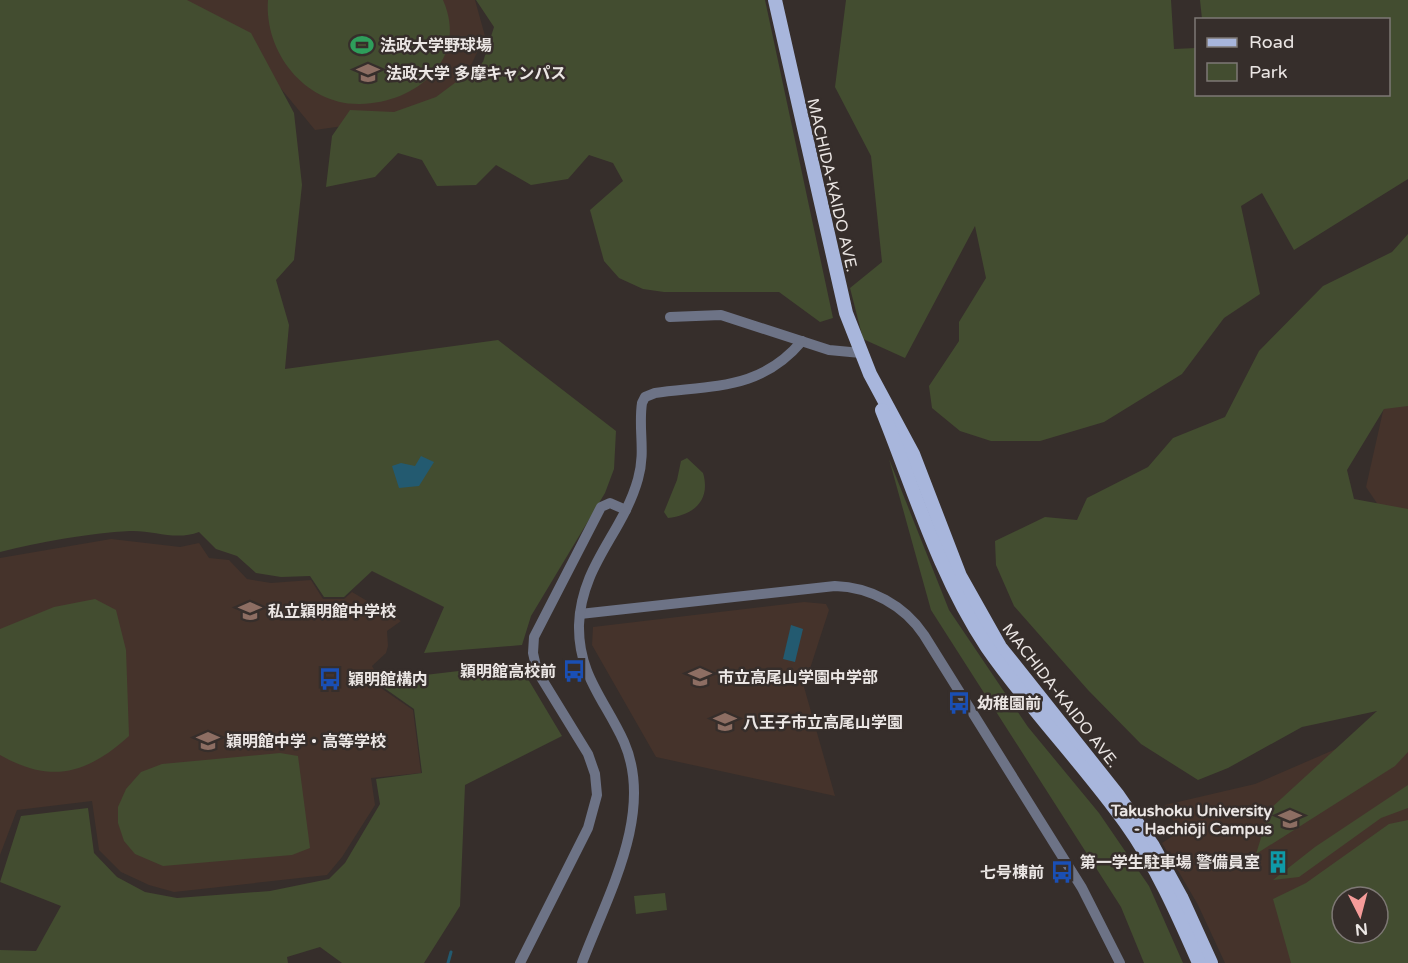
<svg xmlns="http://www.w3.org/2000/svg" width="1408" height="963" font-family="'Varela Round','Noto Sans JP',sans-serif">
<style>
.education{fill:#45332b;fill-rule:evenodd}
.green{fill:#434d30;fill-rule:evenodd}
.water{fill:#235a70}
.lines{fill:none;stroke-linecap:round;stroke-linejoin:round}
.stream{stroke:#235a70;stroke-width:3}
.tertiary{stroke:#6d7386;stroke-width:10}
.primary{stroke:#a8b6dc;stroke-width:14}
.labels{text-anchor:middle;stroke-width:5;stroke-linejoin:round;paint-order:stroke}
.poi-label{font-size:16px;font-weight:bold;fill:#ebe6e4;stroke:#362e2b;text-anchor:start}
.street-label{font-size:16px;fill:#ebe6e4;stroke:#362e2b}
</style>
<rect width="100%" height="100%" fill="#362e2b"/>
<g class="education">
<polygon points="158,0 475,0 485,36 449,111 315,130 237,35"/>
<polygon points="1408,374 1408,549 1366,487 1390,380"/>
<polygon points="111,539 180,547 199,543 209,558 229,560 247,579 271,583 311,580 323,599 344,599 352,592 401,621 387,631 388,646 386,653 372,666 380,680 378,686 413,710 421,773 371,778 375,805 342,857 327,875 174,892 149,885 121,872 99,850 92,801 17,810 0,855 0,558"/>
<polygon points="804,602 826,604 829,610 804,687 835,796 656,757 592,645 593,627"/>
<path d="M 1408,699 L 1408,963 L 1225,963 L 1198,905 L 1162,843 L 1179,832 L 1165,805 L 1255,784 L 1389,726 ZM 1342,897 L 1378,897 L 1378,933 L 1342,933 Z"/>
</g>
<g class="green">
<path d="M 0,0 L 187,0 L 251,33 L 294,113 L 302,185 L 294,260 L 276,280 L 289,325 L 285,369 L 498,340 L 616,431 L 614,469 L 605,493 L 531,616 L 522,645 L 424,653 L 444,607 L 372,571 L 344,597 L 324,597 L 310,576 L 281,577 L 256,573 L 237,556 L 216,549 L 199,532 C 175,541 154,530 130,531 C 89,533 40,542 0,552 Z"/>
<path d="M 443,0 C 469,59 417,103 360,104 C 305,105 264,52 268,0 Z"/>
<polygon points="476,0 765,0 833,318 820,322 779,292 664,292 643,289 619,278 604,261 590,210 623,181 613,163 589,155 568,179 531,185 496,165 476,185 437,186 422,160 398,153 375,177 326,187 332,136 350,110 394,112 436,97 483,62 494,27"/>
<polygon points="846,0 1171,0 1174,49 1196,48 1196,94 1388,94 1388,20 1202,19 1200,0 1408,0 1408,179 1294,250 1262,193 1241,206 1260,294 1224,318 1182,374 1104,422 1040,441 991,441 960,431 932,408 929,386 959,341 959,322 986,278 975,226 905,358 863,339 850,288 882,262 871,156 835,87"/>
<polygon points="1408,234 1408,406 1384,409 1347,470 1354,499 1408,509 1408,752 1395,766 1256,854 1270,809 1377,711 1302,727 1228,768 1198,780 1141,744 1088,690 1014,606 996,565 995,541 1045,517 1077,520 1087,498 1148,467 1173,438 1225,417 1259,351 1323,286 1392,252"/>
<path d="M 687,458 L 703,473 C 711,500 694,515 668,518 L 664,512 L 677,480 L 681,461 Z"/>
<polygon points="889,459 949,610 1028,727 1099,813 1149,886 1183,963 1144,963 1121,907 931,610"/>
<path d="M 95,599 L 116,610 L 126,650 L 129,736 C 87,774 51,784 0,755 L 0,629 L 54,607 Z"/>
<polygon points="519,664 562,736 465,785 460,906 424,963 342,963 320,947 287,957 288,963 0,963 0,950 36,951 61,906 0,882 21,816 88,808 94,853 117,877 145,892 177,898 270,891 329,879 345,863 380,804 376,779 422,773 414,709 380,685 382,680"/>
<polygon points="280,753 298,756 310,848 292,855 163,866 135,854 124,841 118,823 118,807 126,789 141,772 162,764"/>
<polygon points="1408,785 1408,808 1381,818 1299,877 1273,880 1315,847"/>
<path d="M 1408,820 L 1408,963 L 1291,963 L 1273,899 L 1306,883 L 1389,824 ZM 1342,897 L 1378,897 L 1378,933 L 1342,933 Z"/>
<polygon points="665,893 667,910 636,914 634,896"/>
</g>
<g class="water">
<polygon points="421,456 434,462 419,486 399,488 392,466 401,463 415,466"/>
<polygon points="791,625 803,629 795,662 783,659"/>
</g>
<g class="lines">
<polyline class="stream" points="448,963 451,952"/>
<g class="tertiary">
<polyline points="670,317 721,315 829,350 861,353"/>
<path d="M 580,614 L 835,586 C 870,587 904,605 924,635 L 1082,888 L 1120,963"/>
<polyline points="520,963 588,828 597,795 595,774 588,754 537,671 533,653 534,637 601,507 610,503 626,510"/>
<path d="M 582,963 C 607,896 655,813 624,742 C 605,700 578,675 579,625 C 581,565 623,533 638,479 C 646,451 638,429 642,403 L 645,397 L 655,393 C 714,385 761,390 802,341"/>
</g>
<g class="primary">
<polyline points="775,0 846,313 870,374 913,454 960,576 1000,647 1117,794 1153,846 1181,897 1211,963"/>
<path d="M 882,410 C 914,489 939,575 987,647 C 1029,708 1082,762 1125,822 C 1156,865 1178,915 1199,963"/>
</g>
</g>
<defs>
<g id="stadium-bare" transform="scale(1.8)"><path d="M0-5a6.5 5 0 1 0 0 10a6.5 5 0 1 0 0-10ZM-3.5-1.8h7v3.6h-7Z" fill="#2e9e5b" stroke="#362e2b" stroke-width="2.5" paint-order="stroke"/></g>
<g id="university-bare" transform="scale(1.8)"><path d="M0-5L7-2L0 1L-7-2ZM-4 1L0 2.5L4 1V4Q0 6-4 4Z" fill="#8d6e63" stroke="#362e2b" stroke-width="2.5" paint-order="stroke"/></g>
<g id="school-bare" transform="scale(1.8)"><path d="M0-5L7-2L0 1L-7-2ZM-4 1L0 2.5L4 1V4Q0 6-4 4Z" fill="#8d6e63" stroke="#362e2b" stroke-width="2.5" paint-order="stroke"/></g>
<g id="bus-bare" transform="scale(1.8)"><path d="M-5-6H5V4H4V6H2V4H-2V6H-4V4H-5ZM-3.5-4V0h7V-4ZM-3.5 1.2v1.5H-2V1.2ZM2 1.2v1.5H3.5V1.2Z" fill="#1a4fb4" stroke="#362e2b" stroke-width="2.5" paint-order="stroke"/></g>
<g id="building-bare" transform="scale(1.8)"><path d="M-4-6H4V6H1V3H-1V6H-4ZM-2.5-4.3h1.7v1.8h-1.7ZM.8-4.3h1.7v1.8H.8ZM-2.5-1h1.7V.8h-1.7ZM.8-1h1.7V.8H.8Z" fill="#0f9aa8" stroke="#362e2b" stroke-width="2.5" paint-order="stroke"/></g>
</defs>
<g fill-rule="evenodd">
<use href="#stadium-bare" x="362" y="45"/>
<use href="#university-bare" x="368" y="73"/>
<use href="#school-bare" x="250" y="611"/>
<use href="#bus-bare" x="574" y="671"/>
<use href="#school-bare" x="700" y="677"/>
<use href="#bus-bare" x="330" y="679"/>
<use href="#bus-bare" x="959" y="703"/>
<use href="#school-bare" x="725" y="722"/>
<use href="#school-bare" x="208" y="741"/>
<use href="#university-bare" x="1290" y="819"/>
<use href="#building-bare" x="1278" y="862"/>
<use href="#bus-bare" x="1062" y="872"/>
</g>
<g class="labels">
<g class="poi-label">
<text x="380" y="51">法政大学野球場</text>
<text x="386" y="79">法政大学 多摩キャンパス</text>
<text x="268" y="617">私立穎明館中学校</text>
<text x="556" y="677" text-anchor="end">穎明館高校前</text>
<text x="718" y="683">市立高尾山学園中学部</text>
<text x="348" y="685">穎明館構内</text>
<text x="977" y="709">幼稚園前</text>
<text x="743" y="728">八王子市立高尾山学園</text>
<text x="226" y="747">穎明館中学・高等学校</text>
<text x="1272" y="816" text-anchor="end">Takushoku University<tspan x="1272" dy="18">- Hachiōji Campus</tspan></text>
<text x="1260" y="868" text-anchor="end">第一学生駐車場 警備員室</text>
<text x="1044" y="878" text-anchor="end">七号棟前</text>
</g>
<g class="street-label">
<text transform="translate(833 185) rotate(77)" y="6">MACHIDA-KAIDO AVE.</text>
<text transform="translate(1061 695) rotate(52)" y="6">MACHIDA-KAIDO AVE.</text>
</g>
</g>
<rect x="1195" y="18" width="195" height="78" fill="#362e2b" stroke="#7e7875" stroke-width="1.5"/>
<rect x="1207" y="38" width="30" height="9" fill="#a8b6dc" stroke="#7e7875" stroke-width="1.5"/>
<text x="1249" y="48" font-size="18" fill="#ebe6e4">Road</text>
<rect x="1207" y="63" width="30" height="18" fill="#434d30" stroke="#7e7875" stroke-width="1.5"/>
<text x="1249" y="78" font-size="18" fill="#ebe6e4">Park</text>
<g transform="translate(1360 915) rotate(174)"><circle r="28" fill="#362e2b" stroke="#7e7875" stroke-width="1.5"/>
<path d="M0-4.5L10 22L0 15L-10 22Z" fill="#f59b99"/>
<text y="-9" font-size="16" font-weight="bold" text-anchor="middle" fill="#ebe6e4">N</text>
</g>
</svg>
